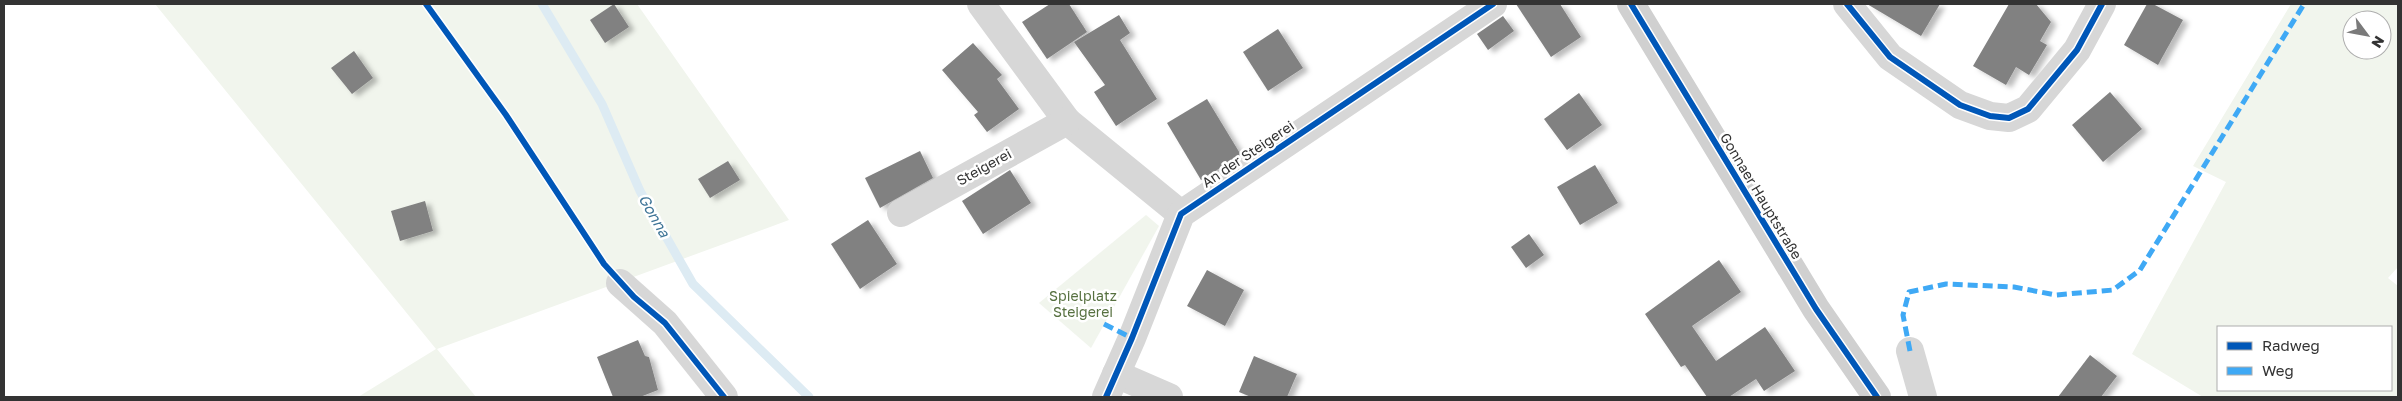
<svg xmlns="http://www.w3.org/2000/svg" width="2402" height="401" font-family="'Golos Text',sans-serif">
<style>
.green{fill:#f1f5ed;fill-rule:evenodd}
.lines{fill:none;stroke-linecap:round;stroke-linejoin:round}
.stream{stroke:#ddebf3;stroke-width:9}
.building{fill:#818181;filter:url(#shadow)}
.minor{stroke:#d7d7d7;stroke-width:28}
.secondary{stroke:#d0d0d0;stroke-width:28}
.quiet{stroke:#3fa9f5;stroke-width:5;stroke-dasharray:10 5;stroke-linecap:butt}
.cycleway-casing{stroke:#fff;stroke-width:9}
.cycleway{stroke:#0057b8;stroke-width:6}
.labels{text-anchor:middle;stroke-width:5;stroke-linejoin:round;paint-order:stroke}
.street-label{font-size:14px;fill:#333;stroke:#fff}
.park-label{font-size:14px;fill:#56703f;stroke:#fff}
.water-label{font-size:15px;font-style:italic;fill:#3f7597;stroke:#fff}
</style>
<defs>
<filter id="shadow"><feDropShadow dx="5.5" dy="3" stdDeviation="2.5" flood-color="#0004"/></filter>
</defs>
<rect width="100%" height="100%" fill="#fff"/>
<g class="green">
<polygon points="155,4 637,4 789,220 437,349 476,397 358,397 436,349"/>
<path d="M 2291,4 L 2398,4 L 2398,267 L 2388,278 L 2398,286 L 2398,397 L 2203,397 L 2132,354 L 2226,182 L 2193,166 ZM 2352,20 L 2382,20 L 2382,50 L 2352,50 ZM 2218,327 L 2391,327 L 2391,390 L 2218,390 Z"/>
<polygon points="1146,215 1159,226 1091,348 1039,303"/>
</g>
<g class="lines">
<polyline class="stream" points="542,4 602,104 640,191 693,284 809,397"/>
</g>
<g class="building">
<polygon points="614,4 629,27 605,43 590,20"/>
<polygon points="1050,4 1069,4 1087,32 1047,59 1022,22"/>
<polygon points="1516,4 1560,4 1581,37 1551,57"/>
<polygon points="1867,4 1940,4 1921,36"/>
<polygon points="2009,4 2036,4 2051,22 2040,41 2047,45 2029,75 2016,67 2006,85 1973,66"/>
<polygon points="2147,4 2153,4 2183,20 2158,65 2124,45"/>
<polygon points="1119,15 1130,33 1120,40 1157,99 1116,126 1094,92 1105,85 1074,42"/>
<polygon points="1503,16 1514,31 1488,50 1477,34"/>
<polygon points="1278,29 1303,68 1268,91 1243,52"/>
<polygon points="973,43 1002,75 997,79 1019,109 987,132 974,115 978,112 942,70"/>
<polygon points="354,51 373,78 352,94 331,68"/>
<polygon points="2110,92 2142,129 2103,162 2072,125"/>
<polygon points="1579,93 1602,125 1567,150 1544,119"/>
<polygon points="1207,99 1241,155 1201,180 1167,123"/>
<polygon points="920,151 933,178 880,208 865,178"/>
<polygon points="728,161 740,180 710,198 698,179"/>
<polygon points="1595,165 1618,203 1580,225 1557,187"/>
<polygon points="1010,170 1031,203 983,234 962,201"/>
<polygon points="425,201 433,231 400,241 391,211"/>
<polygon points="868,220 897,264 860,289 831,244"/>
<polygon points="1529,234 1544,255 1526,268 1511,247"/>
<polygon points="1719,260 1741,292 1692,326 1716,361 1765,327 1795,371 1764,391 1756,379 1729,397 1707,397 1685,365 1681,367 1645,314"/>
<polygon points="1207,270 1244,290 1225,326 1187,306"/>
<polygon points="638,340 645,356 649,357 658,390 640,397 613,397 597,357"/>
<polygon points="2090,355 2117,376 2101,397 2058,397"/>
<polygon points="1254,356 1297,374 1287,397 1251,397 1239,392"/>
</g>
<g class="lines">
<g class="minor">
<polyline points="981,4 1067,121 1181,214"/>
<polyline points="1847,4 1890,57 1960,105 1990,116 2009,118 2028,109 2077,50 2102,4"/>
<polyline points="901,213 1067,121"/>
<polyline points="620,283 665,323 724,397"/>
<polyline points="1910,351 1923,397"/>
<polyline points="1116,374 1169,397"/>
<polyline points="1106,397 1132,338 1181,214 1493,4"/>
</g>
<polyline class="secondary" points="1631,4 1816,309 1877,397"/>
<g class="quiet">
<polyline points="1104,324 1132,338"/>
<polyline points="1910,351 1903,315 1909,292 1946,284 2014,287 2056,295 2113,290 2140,270 2304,4"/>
</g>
<g class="cycleway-casing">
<g id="cycleway">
<polyline points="426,4 506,115 604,264 634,297 665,323 724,397"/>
<polyline points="1631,4 1816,309 1877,397"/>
<polyline points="1847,4 1890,57 1960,105 1990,116 2009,118 2028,109 2077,50 2102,4"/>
<polyline points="1106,397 1132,338 1181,214 1493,4"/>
</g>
</g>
<use href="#cycleway" class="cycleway"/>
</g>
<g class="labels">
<g class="street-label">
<text transform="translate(1248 154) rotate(-34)" y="5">An der Steigerei</text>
<text transform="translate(984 167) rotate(-29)" y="5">Steigerei</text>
<text transform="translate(1761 196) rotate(59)" y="5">Gonnaer Hauptstraße</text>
</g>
<g class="park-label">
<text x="1083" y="301">Spielplatz<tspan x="1083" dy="16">Steigerei</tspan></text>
</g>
<g class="water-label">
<text transform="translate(654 216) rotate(60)" y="5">Gonna</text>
</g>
</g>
<rect width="2402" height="401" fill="none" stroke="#333333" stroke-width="10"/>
<rect x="2217" y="326" width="175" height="65" fill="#ffffff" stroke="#adadad"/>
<rect x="2227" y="342" width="25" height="8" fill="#0057b8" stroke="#adadad"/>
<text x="2262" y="351" font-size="15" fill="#333333">Radweg</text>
<rect x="2227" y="367" width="25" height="8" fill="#3fa9f5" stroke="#adadad"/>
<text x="2262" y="376" font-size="15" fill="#333333">Weg</text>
<g transform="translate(2367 35) rotate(122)"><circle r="24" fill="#ffffff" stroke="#adadad"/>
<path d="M0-4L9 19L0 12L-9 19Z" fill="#7a7a7a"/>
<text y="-8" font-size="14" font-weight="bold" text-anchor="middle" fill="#333333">N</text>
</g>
</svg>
